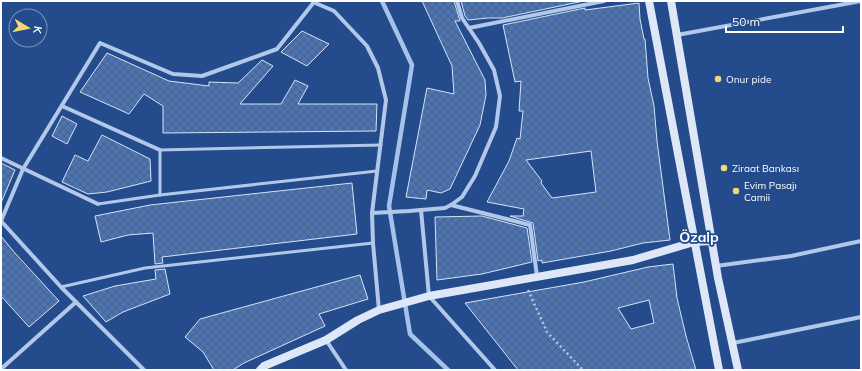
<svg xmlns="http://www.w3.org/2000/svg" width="862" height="371" font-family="Mulish,sans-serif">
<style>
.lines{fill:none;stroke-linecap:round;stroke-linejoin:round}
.stream{stroke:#a6c2eb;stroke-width:4.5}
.building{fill:url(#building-cross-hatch);stroke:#d6e3f8;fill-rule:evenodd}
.path{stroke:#b2c8ea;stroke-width:2.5;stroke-dasharray:2 3;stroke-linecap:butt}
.lane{stroke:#b2c8ea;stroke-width:3}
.street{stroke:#b2c8ea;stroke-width:4}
.secondary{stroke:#dde7f8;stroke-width:8}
.poi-dot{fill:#f5d875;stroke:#244b8b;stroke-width:1.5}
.labels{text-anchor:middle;stroke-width:3.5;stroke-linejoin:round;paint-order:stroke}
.poi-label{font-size:10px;fill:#fff;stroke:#244b8b;text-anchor:start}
.district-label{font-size:14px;font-weight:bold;fill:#fff;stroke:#244b8b}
</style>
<defs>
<pattern id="building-cross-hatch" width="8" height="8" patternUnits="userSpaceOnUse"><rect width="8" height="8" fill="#4c74b2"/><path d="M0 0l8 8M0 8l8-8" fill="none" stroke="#4c607f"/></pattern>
</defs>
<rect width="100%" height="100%" fill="#244b8b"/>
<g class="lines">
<polyline class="stream" points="382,1 412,65 389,206 410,334 448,370"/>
</g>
<g class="building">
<polygon points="422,1 454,1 460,21 455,21 485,80 486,95 480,125 450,189 441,193 427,190 426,199 406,197 427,88 454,94 452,66"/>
<polygon points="461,1 584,1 502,18 488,18 468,20 465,16"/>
<path d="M 639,3 L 640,19 L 644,39 L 645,39 L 648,78 L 654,106 L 657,141 L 670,240 L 643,243 L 611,251 L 542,263 L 542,260 L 538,261 L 533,223 L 510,216 L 523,216 L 524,209 L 487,202 L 509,161 L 517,138 L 520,139 L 523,111 L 519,111 L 521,81 L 515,82 L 503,25 L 585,8 L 585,10 ZM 591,151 L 596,192 L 552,198 L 541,183 L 542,181 L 526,160 Z"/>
<polygon points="302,31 329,44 307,66 281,52"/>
<polygon points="107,53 169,81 209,86 209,82 238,83 262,60 273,66 240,104 281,104 295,80 308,86 298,104 377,104 376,131 163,133 163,106 144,94 129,114 80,92"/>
<polygon points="62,116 77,124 67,144 52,136"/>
<polygon points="102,135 150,159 151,181 107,192 88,194 62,182 75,155 88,161"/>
<polygon points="1,163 15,170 1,203"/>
<polygon points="352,183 357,234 162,257 163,263 155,264 153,233 128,235 101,242 95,216 150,205"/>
<polygon points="482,216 527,228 532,262 482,274 437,280 435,217"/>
<polygon points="1,236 14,252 59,301 29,327 1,296"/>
<path d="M 673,264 L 677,298 L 686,336 L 696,370 L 518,370 L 465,303 L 584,282 L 648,267 ZM 649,300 L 654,323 L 631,329 L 618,308 Z"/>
<polygon points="165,269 170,294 123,312 106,322 83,296 115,286 156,279 155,270"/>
<polygon points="360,275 368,299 319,314 325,326 244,363 233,370 214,370 203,352 185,337 200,319"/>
</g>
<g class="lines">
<polyline class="path" points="528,290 547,332 583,370"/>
<g class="lane">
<polyline points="160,195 160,150 381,145"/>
<polyline points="98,204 160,195 377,171"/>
<polyline points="61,287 145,268 373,243"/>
</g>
<g class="street">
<polyline points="313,2 334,11 367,46 378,68 386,100 372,213 373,243 379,310"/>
<polyline points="469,28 604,1"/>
<polyline points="677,35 861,1"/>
<polyline points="62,106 160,150"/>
<polyline points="1,158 98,204"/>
<polyline points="451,205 530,225 537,276"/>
<polyline points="421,210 429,296 495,370"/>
<polyline points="372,213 409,211 445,208 451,205 462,197 475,176 496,127 500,96 494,70 479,43 462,18 457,1"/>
<polyline points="1,221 23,169 100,43 173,74 202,76 277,49 314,2"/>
<polyline points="1,221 61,287 144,370"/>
<polyline points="716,266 791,256 861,241"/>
<polyline points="326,340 346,370"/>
<polyline points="733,343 861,317"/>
<polyline points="1,369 76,302"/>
</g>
<g class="secondary">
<polyline points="649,1 719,370"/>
<polyline points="671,1 718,278 738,370"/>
<polyline points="260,370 264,366 326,340 358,320 379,310 429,296 633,260 694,242 712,241"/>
</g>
</g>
<g class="poi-dot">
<circle cx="718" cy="79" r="4"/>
<circle cx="724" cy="168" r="4"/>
<circle cx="736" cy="191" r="4"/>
</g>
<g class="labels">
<g class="poi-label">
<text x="726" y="83">Onur pide</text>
<text x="732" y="172">Ziraat Bankası</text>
<text x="744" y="189">Evim Pasajı<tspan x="744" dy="12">Camii</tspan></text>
</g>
<g class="district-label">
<text x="699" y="242">Özalp</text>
</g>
</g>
<rect width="862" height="371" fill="none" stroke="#ffffff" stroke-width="4"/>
<g transform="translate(28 28) rotate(100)"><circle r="19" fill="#244b8b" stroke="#7c93b9"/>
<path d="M0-3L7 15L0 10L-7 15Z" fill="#f5d875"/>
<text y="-6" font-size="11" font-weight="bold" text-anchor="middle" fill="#ffffff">K</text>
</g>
<path d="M726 26v6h117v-6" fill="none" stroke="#ffffff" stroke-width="2"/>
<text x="732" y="26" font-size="12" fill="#ffffff" stroke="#244b8b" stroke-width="3" paint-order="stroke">50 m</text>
</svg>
